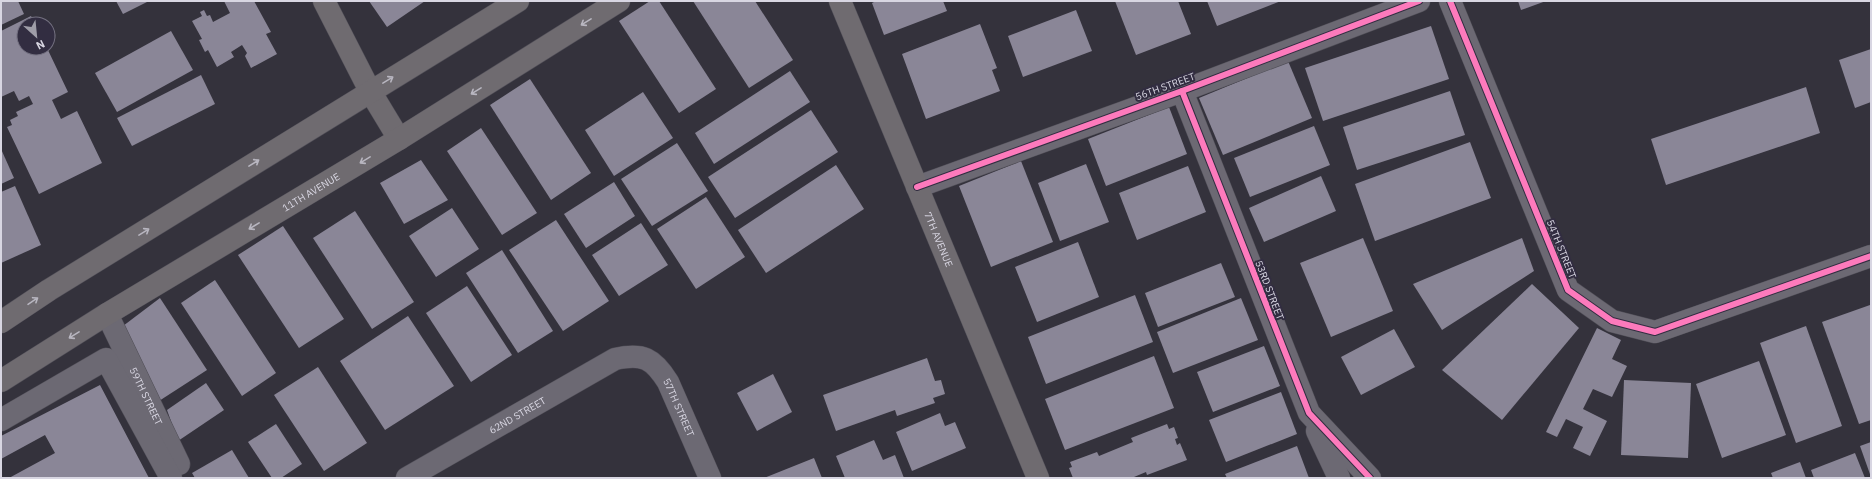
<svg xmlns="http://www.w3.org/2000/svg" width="1872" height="479" font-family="'IBM Plex Sans',sans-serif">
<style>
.building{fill:#8a8697}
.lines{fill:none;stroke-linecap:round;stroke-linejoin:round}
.street-casing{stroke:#514f58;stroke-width:23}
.secondary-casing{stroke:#514f58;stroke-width:23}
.street{stroke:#6c6973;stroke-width:22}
.secondary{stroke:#6f6b70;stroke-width:22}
.cycleway-casing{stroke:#322d41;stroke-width:8}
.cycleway{stroke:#fd7abc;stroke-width:6}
.oneway{stroke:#b8b6c0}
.labels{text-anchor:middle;stroke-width:4;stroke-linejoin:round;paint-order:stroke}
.street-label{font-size:10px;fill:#d8d6e2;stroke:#322d41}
</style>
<rect width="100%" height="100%" fill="#34323c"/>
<g class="building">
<polygon points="1,1 18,1 24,14 1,25"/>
<polygon points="116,1 149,1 123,14"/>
<polygon points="224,1 254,1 271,32 266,34 277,54 251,68 245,56 247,53 242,45 231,52 234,57 217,67 208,50 205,52 199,40 202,39 192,21 202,16 200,12 204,10 207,16 210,15 213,22 230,13"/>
<polygon points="369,1 425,1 387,27"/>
<polygon points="650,1 659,1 716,89 679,113 619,21"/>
<polygon points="693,1 755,1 793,60 749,88"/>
<polygon points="876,1 943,1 947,11 884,35 872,3"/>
<polygon points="1115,1 1178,1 1191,34 1136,55"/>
<polygon points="1207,1 1281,1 1217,26"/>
<polygon points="1518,1 1546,1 1521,10"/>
<polygon points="1076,10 1092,51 1023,77 1008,36"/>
<polygon points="31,16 35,24 24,24 24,48 47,48 68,92 52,100 61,119 77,111 102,163 39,194 7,127 12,125 10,120 18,116 16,112 33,104 29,96 19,101 14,91 1,97 1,31"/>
<polygon points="980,24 997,68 992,70 1000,91 926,119 902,54"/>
<polygon points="1431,26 1449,79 1323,121 1305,68"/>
<polygon points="171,31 193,70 117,112 95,73"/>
<polygon points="1871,49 1871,102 1855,108 1839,60"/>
<polygon points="1288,61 1312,118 1223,155 1199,98"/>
<polygon points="790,71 810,102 714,164 695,133"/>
<polygon points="201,75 215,104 132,146 117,118"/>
<polygon points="530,79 591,173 551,200 490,105"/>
<polygon points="1806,87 1820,133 1666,185 1651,139"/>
<polygon points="1450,91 1465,135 1357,170 1343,127"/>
<polygon points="643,92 673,138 614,176 585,130"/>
<polygon points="1169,107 1187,154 1106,186 1088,139"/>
<polygon points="811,110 838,152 735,218 708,177"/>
<polygon points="1314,126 1330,165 1250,197 1234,158"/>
<polygon points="481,128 537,213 502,235 447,151"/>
<polygon points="1470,142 1491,198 1375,241 1355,184"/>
<polygon points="677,143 708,191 652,226 621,179"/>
<polygon points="1,149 14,178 1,184"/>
<polygon points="421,160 448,200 404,224 380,183"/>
<polygon points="1021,161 1053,242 991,267 959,186"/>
<polygon points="1086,164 1109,222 1060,241 1038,183"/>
<polygon points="836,165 864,209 766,273 738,230"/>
<polygon points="1188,166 1206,212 1137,240 1119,193"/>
<polygon points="1321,176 1336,211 1264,242 1249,208"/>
<polygon points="614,182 635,216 586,248 564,214"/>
<polygon points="15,186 41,245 1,263 1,192"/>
<polygon points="706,197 745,257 696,289 657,229"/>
<polygon points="452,208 479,249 436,277 409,236"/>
<polygon points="355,211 414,302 372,329 313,238"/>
<polygon points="556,220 609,301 563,331 509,250"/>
<polygon points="641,223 668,265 619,296 592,255"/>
<polygon points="283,226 344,319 299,348 238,255"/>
<polygon points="1363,238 1393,311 1331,337 1300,263"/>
<polygon points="1522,238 1534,271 1442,330 1413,284"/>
<polygon points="1078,242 1099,297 1037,322 1015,267"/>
<polygon points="502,250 553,331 518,353 466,273"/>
<polygon points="1221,263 1235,297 1158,327 1145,293"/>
<polygon points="215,280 276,373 242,396 181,303"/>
<polygon points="1532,284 1579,328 1502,420 1442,370"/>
<polygon points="467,286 512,355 471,382 426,313"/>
<polygon points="1135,295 1153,342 1046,384 1028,337"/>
<polygon points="160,298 207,370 159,401 123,326"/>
<polygon points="1241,298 1258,340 1173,373 1157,332"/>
<polygon points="1870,305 1871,420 1859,424 1822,322"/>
<polygon points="408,316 454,386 385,430 340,361"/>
<polygon points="1806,326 1842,426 1796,443 1760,343"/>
<polygon points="1597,328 1621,340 1612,359 1627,366 1612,397 1593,389 1583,409 1607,421 1590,456 1573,448 1583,427 1566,419 1557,437 1546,432"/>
<polygon points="1394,329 1415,367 1361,395 1341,357"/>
<polygon points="1264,346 1280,386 1213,412 1197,372"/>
<polygon points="1154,356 1174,408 1065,450 1045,399"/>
<polygon points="927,358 935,381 941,380 945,394 933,398 935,403 897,416 895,410 836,431 823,395"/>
<polygon points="1759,361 1786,435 1722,458 1696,384"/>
<polygon points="318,367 367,443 324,471 274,395"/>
<polygon points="773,374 792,412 757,431 737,393"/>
<polygon points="1624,380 1691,383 1688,458 1621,455"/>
<polygon points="206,383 224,410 178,441 167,410"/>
<polygon points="100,385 149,478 9,478 55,453 45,435 1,459 1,436"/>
<polygon points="1281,392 1297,434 1226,462 1209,420"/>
<polygon points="940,413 945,426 955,422 966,448 912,471 896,432"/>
<polygon points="276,424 302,464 281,478 272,478 248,442"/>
<polygon points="1167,424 1169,429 1174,427 1178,438 1175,439 1177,445 1180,443 1187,460 1147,475 1146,472 1134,477 1135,478 1073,478 1069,468 1072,467 1070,462 1097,452 1099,456 1133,442 1131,438"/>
<polygon points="874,440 883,460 895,455 904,478 845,478 836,456"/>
<polygon points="1871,442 1871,477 1860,446"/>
<polygon points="1297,446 1309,478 1227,478 1225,474"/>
<polygon points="232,450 249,478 195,478 192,473"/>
<polygon points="1855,453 1865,478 1814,478 1811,470"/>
<polygon points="814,458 822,478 764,478"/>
<polygon points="1800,462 1806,478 1773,478 1771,473"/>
</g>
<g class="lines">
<g class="street-casing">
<g id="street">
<polyline points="1450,1 1568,290 1612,321 1655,332 1871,256"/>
<polyline points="1182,91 1309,413 1370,478"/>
<polyline points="917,187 1182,91 1419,1"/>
<path id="s1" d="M 107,314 L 179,464"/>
<polyline points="1,420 106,359 171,478"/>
<polyline points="1317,431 1339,478"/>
<path id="s2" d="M 407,478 L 615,359 C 643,353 653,358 668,382 L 710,478"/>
</g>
</g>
<g class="secondary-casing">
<g id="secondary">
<polyline points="324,1 370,91 399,139"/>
<path id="s3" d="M 840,1 L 1038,478"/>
<polyline points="1,322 49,290 518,1"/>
<path id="s4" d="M 1,381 L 107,314 L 399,139 L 619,1"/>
</g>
</g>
<use href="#street" class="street"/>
<use href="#secondary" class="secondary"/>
<g class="cycleway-casing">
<g id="cycleway">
<polyline points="1450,1 1568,290 1612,321 1655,332 1871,256"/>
<polyline points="1182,91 1309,413 1370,478"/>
<polyline points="917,187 1182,91 1419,1"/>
</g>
</g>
<use href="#cycleway" class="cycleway"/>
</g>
<defs><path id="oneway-shaft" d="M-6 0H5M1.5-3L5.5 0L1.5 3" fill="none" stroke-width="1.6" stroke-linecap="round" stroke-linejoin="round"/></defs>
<g class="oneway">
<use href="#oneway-shaft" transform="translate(586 22) rotate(148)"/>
<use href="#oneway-shaft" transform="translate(388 80) rotate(-31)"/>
<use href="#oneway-shaft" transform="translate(476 91) rotate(148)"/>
<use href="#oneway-shaft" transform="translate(365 160) rotate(149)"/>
<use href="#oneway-shaft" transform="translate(254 163) rotate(-32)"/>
<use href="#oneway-shaft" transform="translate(254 226) rotate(149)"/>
<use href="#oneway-shaft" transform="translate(144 232) rotate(-32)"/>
<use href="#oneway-shaft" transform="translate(33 301) rotate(-34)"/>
<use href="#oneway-shaft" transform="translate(74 335) rotate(148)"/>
</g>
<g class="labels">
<g class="street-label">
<text transform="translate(1165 86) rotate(-20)" y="4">56TH STREET</text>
<text dy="4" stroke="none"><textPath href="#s4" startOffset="363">11TH AVENUE</textPath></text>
<text dy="4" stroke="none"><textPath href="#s3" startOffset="258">7TH AVENUE</textPath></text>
<text transform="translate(1562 249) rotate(68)" y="4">54TH STREET</text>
<text transform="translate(1270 290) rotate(69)" y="4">53RD STREET</text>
<text dy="4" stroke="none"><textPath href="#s1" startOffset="91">59TH STREET</textPath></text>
<text dy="4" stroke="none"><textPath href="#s2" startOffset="331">57TH STREET</textPath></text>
<text dy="4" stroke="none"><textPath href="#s2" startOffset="127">62ND STREET</textPath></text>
</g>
</g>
<rect width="1872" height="479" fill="none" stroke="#d8d6e2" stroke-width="4"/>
<g transform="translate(36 36) rotate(153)"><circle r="19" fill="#322d41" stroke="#747181"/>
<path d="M0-3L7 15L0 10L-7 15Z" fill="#9f9da8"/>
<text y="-6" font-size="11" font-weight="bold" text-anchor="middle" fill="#d8d6e2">N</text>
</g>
</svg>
